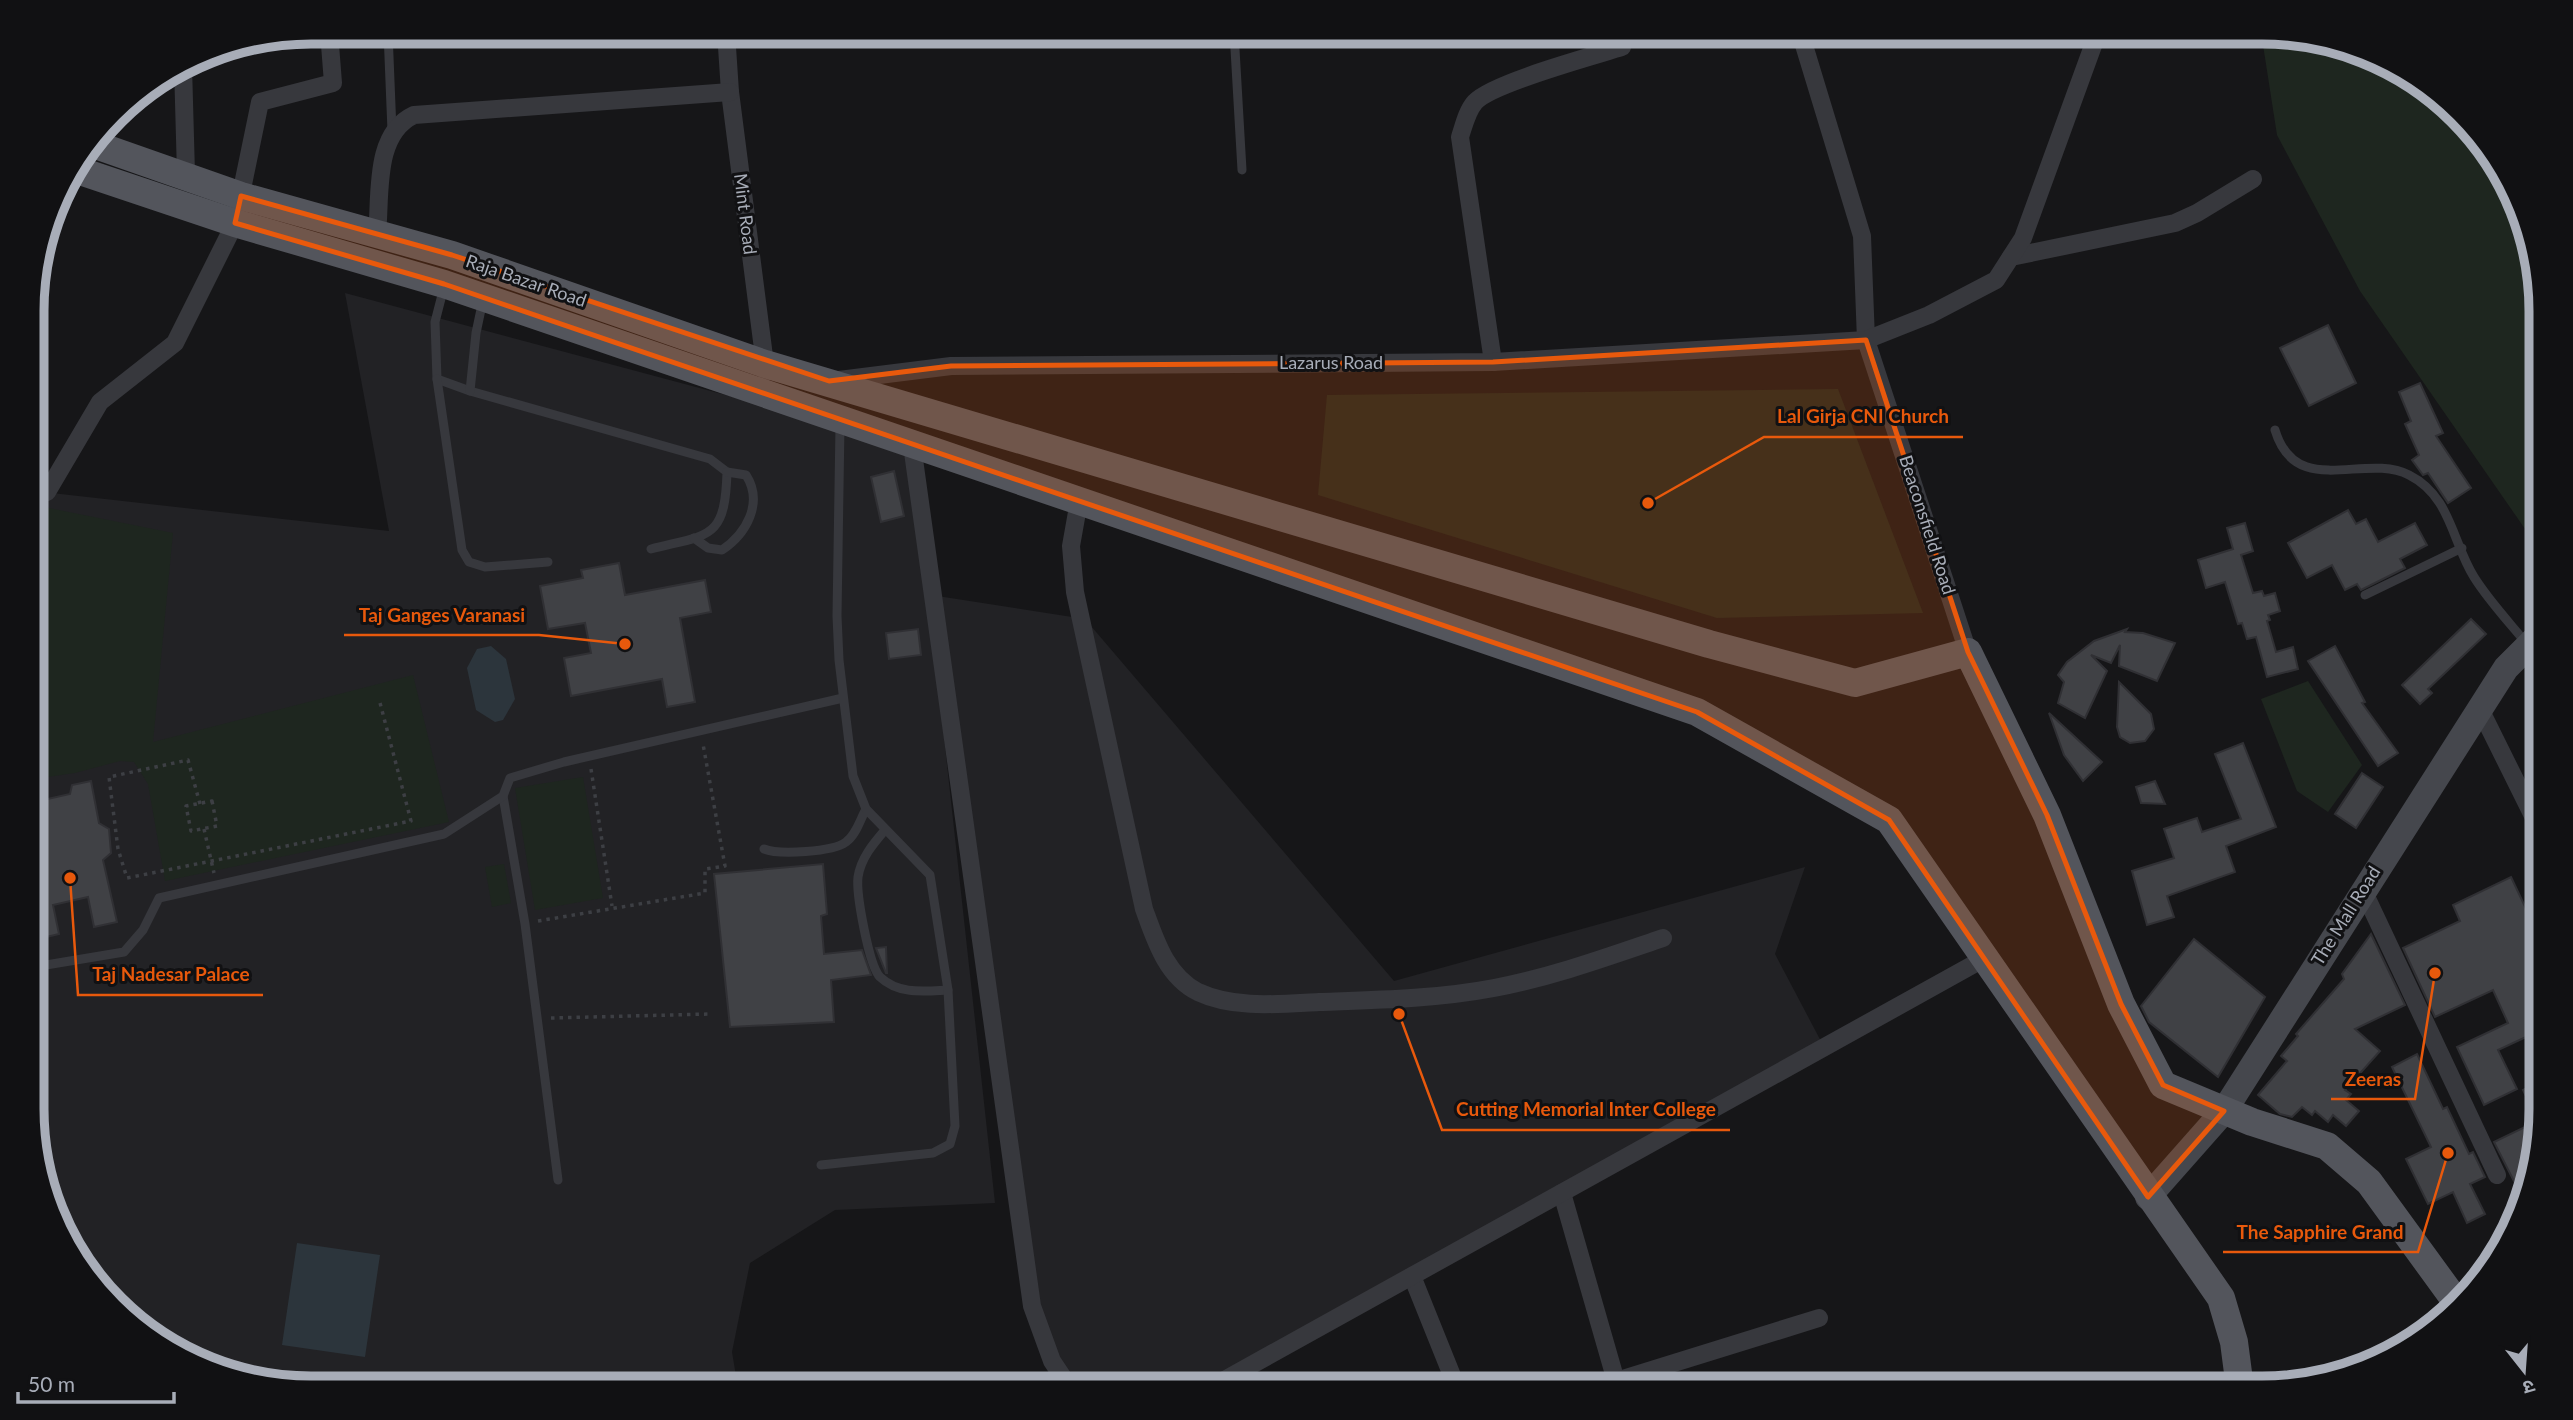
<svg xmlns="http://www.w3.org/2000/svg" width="2573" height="1420" font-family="Lato,'Noto Sans Devanagari',sans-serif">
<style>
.built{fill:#222225}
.green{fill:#1e261f}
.water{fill:#2c353c}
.building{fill:#404145;stroke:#303034;stroke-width:2}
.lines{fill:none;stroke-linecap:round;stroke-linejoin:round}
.path{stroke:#3d3f44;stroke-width:3.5;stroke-dasharray:3.5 5;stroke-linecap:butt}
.lane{stroke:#37383d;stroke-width:9}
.street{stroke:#37383d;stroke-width:18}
.secondary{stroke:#45474d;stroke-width:26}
.primary{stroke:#53555c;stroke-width:28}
.marked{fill:#e8590c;fill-opacity:0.2;stroke:#e8590c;stroke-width:5;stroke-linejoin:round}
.labels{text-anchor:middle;stroke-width:6;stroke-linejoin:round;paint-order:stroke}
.street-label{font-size:18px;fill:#a8adb8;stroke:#111113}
.rim{fill:none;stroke:#a8adb8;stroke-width:9}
.leader{fill:none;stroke:#e8590c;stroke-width:2.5}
.callout-dot{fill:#e8590c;stroke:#111113;stroke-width:2.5}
.callout-label{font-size:19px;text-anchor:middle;font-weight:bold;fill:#e8590c;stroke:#111113;stroke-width:6;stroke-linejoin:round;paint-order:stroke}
</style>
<rect width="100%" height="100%" fill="#161618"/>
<g class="built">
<polygon points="345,293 912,445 995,1203 835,1210 750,1263 732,1352 738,1388 310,1388 238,1379 171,1351 79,1265 34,1146 34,491 389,531"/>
<polygon points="931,595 1085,619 1394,981 1805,867 1775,954 1824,1047 1210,1388 1070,1388 1032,1306"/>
</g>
<g class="green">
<polygon points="2261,32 2335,41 2402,69 2495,156 2527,221 2541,292 2541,552 2360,291 2277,135"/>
<polygon points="1838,389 1923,613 1717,618 1318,495 1327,395"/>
<polygon points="34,505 173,533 153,742 413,675 449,822 165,881 148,784 134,762 120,761 75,773 34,779"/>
<polygon points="2308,681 2362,765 2328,812 2297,791 2261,699"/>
<polygon points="583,777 603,898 535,910 515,788"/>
<polygon points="504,864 511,903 492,907 485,867"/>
</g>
<g class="water">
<polygon points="491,646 506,659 515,699 503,720 495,722 476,710 467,668 477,649"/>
<polygon points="297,1243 380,1255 365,1357 282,1345"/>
</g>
<g class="building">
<polygon points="2328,325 2356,383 2309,406 2280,348"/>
<polygon points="2420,383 2443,433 2436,436 2471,488 2448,503 2428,473 2423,475 2412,460 2419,455 2405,424 2411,421 2399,392"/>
<polygon points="894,471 904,516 881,522 871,477"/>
<polygon points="2348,510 2356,524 2366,519 2378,542 2415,523 2427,545 2400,559 2405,568 2361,590 2357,584 2345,590 2332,565 2307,578 2288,543"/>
<polygon points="2245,523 2253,551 2241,555 2253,593 2262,591 2264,596 2275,593 2280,611 2268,615 2270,620 2267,621 2276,652 2293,647 2298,669 2267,677 2256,637 2247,639 2242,623 2238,624 2225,582 2206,588 2198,560 2233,549 2227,528"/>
<polygon points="619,563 625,595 705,580 711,612 680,618 695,702 667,707 662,679 571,696 564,658 591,653 585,623 548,629 540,586 583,578 581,570"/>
<polygon points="2471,619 2486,634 2428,689 2432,693 2420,704 2402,685"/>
<polygon points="918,629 921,655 889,659 886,633"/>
<polygon points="2127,629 2125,632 2143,633 2175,643 2157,681 2119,666 2120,645 2111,663 2091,655 2107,671 2085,718 2058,703 2064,682 2058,675 2067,662 2094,641"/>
<polygon points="2335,646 2365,702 2362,703 2398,753 2378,766 2308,661"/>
<polygon points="2119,682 2151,714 2154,729 2145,741 2130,743 2120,737 2117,727"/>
<polygon points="2049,713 2102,762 2083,781 2064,755"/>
<polygon points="2243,743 2276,827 2226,846 2235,872 2167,896 2174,917 2147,925 2132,871 2174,858 2164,829 2197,818 2202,832 2241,819 2215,754"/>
<polygon points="2362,773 2383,787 2356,828 2335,814"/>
<polygon points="91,781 99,823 109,829 111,853 103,860 117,922 94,927 88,897 53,905 59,934 34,940 34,802 70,794 72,785"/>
<polygon points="2155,781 2165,804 2141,803 2136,787"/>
<polygon points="823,864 827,914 821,916 824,954 862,950 871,975 831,980 834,1022 730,1027 714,874"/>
<polygon points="2511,877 2528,913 2541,907 2541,1030 2498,1050 2517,1089 2484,1105 2457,1047 2508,1023 2493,990 2435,1017 2403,948 2460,921 2453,905"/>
<polygon points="2371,934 2405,1005 2355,1029 2380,1051 2345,1090 2351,1094 2346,1100 2359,1111 2346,1126 2333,1115 2328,1122 2315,1111 2312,1115 2302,1107 2292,1117 2280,1114 2258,1095 2287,1061 2281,1056 2298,1036 2296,1034 2344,979 2342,974"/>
<polygon points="2194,939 2265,997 2218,1077 2149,1022 2141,1006"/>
<polygon points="886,947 887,973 886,973 876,948"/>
<polygon points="2417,1054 2443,1109 2447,1107 2469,1154 2473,1152 2485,1177 2470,1184 2485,1214 2467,1223 2453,1192 2428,1204 2406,1159 2431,1147 2392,1067"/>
<polygon points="2541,1081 2541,1128 2523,1090"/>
<polygon points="2531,1124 2538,1138 2521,1195 2494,1142"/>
</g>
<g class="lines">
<g class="path">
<polyline points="591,769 612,906"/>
<polygon points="212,801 217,826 191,831 186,806"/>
<polyline points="200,804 188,760 109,777 118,849 127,878 411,821 379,699"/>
<polyline points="204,829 214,873"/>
<polyline points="538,921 705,893 705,869 725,866 703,744"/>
<polyline points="551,1018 710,1014"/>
</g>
<g class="lane">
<polyline points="388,32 392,131"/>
<polyline points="1234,32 1242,170"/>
<path d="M 444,287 L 435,322 L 437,379 L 470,391 L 710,459 L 727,472 C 725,540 710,534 651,549"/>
<polyline points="437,379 462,550 469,562 485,567 548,562"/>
<polyline points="470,391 476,333 483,300"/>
<path d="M 2275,430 C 2296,500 2365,452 2409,475 C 2451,496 2452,542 2474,577 C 2489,601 2509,622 2527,644"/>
<path d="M 694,538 L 708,548 L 722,550 C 746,534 764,503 746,475 L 727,472"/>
<polyline points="2365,595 2462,548"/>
<polyline points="503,796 525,924 558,1180"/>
<path d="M 885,830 C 873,844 861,858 858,877 C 856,894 869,966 880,977 C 899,995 925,991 948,990"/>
<path d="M 764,849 C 779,855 833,852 846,842 C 856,835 860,820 866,809"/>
<polyline points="34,967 124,952 143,930 159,898 444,834 503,796 510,778 564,762 843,698"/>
<polyline points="821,1165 933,1153 950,1144 955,1126 948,990 930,875 866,809 853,776 839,660 837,616 840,425"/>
</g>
<g class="street">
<polyline points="726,32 730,92 766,372"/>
<polyline points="1800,32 1862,236 1866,340 1968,652"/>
<polyline points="183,66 186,174"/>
<path d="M 377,234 C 381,196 373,134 414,115 L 730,92"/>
<polyline points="2011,257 2175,223 2197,213 2253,179"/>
<path d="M 1493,362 L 1460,137 C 1464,125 1467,111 1475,102 C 1492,83 1593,56 1622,47"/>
<polyline points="839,380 951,366 1493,362 1866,340 1929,315 1996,280 2023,238 2098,32"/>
<polyline points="912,445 1032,1306 1052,1361 1070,1388"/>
<polyline points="47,492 100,402 175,343 235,223 260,102 333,83 329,32"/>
<path d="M 1079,501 L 1071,546 L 1075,592 L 1144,909 C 1155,939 1166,976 1198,992 C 1234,1009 1279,1004 1319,1002 C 1377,1000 1436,999 1494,988 C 1552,977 1607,957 1663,938"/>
<polyline points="2480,709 2541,832"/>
<polyline points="2363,890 2497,1175"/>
<polyline points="1562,1193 1618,1388"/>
<polyline points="1412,1276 1457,1388"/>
<polyline points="1616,1381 1819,1318"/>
<polyline points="1210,1388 1985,958"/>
</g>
<polyline class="secondary" points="2148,1197 2224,1111 2506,668 2541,633"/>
<g class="primary">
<polyline points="93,144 241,196 452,255 765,364 1709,644 1855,683 1968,652 2047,815 2121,1004 2163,1085 2252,1122 2327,1146 2369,1182 2460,1307"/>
<polyline points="74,169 235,223 444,284 1697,712 1889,820 2221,1298 2234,1342 2240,1388"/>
</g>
</g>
<path class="marked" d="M 241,196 L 452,255 L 829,381 L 951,366 L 1493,362 L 1866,340 L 1968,652 L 2047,815 L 2121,1004 L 2163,1085 L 2224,1111 L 2148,1197 L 1889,820 L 1697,712 L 444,284 L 235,223 Z"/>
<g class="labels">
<g class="street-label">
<text transform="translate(745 214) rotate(83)" y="6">Mint Road</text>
<text transform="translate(526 281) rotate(19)" y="6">Raja Bazar Road</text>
<text x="1331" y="369">Lazarus Road</text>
<text transform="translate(1927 525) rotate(72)" y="6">Beaconsfield Road</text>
<text transform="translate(2346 916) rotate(-58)" y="6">The Mall Road</text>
</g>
</g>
<path d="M0 0H2573V1420H0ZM311 44H2262A267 267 0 0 1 2529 311V1109A267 267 0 0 1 2262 1376H311A267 267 0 0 1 44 1109V311A267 267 0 0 1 311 44Z" fill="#111113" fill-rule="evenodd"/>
<path class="rim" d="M311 44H2262A267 267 0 0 1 2529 311V1109A267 267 0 0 1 2262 1376H311A267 267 0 0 1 44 1109V311A267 267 0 0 1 311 44Z"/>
<path class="leader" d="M1648 503L1764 437H1963M625 644L539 635H344M70 878L78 995H263M2435 973L2415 1099H2331M1399 1014L1442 1130H1730M2448 1153L2418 1252H2223"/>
<g class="callout-dot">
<circle cx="1648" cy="503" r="7"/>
<circle cx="625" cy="644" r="7"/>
<circle cx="70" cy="878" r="7"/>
<circle cx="2435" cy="973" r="7"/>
<circle cx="1399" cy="1014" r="7"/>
<circle cx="2448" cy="1153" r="7"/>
</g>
<g class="callout-label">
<text x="1863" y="423">Lal Girja CNI Church</text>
<text x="442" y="622">Taj Ganges Varanasi</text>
<text x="171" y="981">Taj Nadesar Palace</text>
<text x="2373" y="1086">Zeeras</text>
<text x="1586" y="1116">Cutting Memorial Inter College</text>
<text x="2320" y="1239">The Sapphire Grand</text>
</g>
<g transform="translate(2524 1371) rotate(163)" stroke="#111113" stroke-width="5" paint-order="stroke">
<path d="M0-5L12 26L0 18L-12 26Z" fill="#a8adb8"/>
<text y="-10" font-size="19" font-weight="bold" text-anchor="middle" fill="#a8adb8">उ</text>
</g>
<path d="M18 1392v10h156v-10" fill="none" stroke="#a8adb8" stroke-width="3.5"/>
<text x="28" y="1392" font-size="21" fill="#a8adb8" stroke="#111113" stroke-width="5" paint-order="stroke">50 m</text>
</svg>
